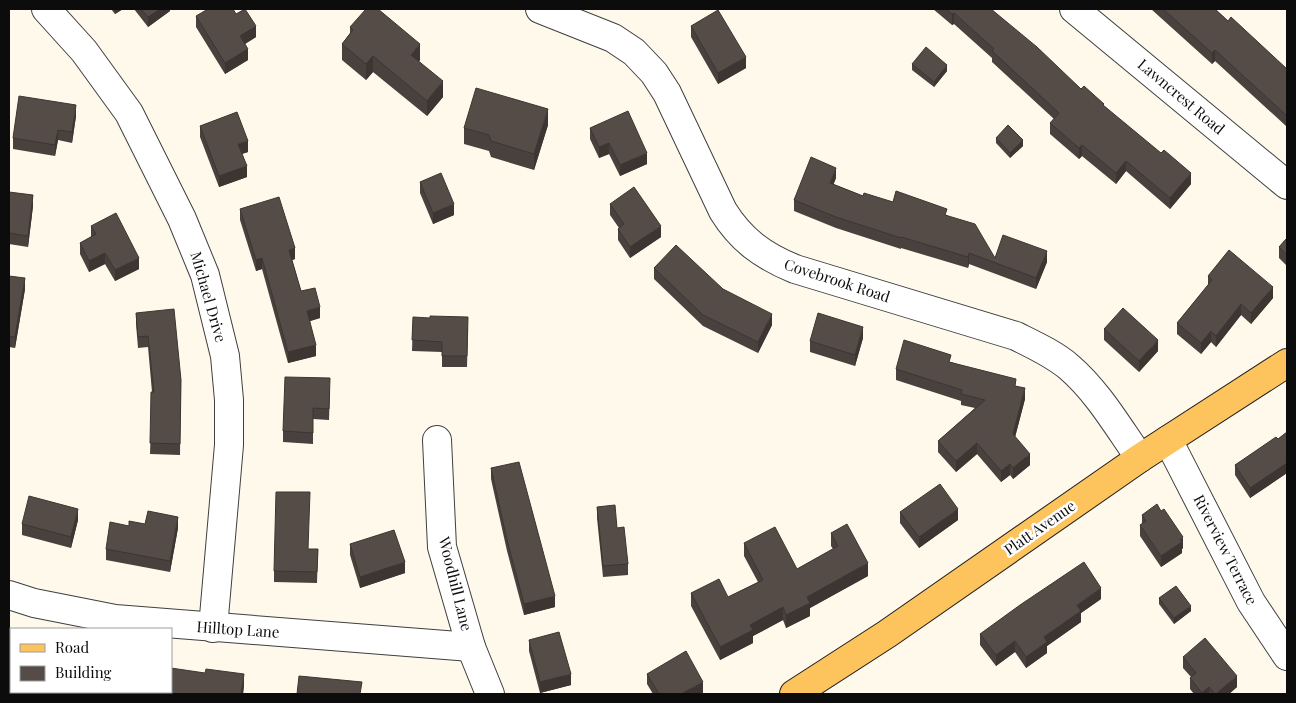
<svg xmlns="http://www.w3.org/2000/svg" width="1296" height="703" font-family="'Playfair Display',serif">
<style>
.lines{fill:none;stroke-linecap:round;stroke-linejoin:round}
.minor-casing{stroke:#3f3f3f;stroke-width:30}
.major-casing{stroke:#1d1d1d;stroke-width:30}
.minor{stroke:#fff;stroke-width:28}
.major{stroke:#fdc35d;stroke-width:28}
.wall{fill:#49413e}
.shaded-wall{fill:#3c3532}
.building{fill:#554c48;stroke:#3c3532}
.labels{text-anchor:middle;stroke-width:5;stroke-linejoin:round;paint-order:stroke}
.street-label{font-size:15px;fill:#0c0c0c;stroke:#fff}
</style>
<rect width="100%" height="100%" fill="#fff9eb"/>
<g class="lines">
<g class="minor-casing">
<g id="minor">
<polyline points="46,9 84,51 129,113 182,219 205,275 225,356 229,400 229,445 213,628"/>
<path d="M 540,9 L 613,38 L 634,52 L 654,73 L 667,93 L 723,211 C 741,240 763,256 795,269 L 1016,336 C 1034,345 1054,354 1069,367 C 1098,392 1118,427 1140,458"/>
<polyline points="1074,9 1287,185"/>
<polyline points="437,440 442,547 471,647 490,694"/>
<polyline points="1168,440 1251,602 1287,656"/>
<polyline points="9,595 34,603 115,619 471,647"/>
</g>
</g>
<g class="major-casing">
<polyline id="major" points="794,694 887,634 1140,458 1287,363"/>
</g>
<use href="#minor" class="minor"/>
<use href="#major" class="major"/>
</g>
<g class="wall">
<polygon points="111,9 123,9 115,14"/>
<polygon points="134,9 170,9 170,11 148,27"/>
<polygon points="933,9 991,9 1081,89 1104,106 1191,184 1170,209 1126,171 1116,184 1082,156 1079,159 1050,134 1050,123 1054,119 992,62 992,58 954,24 952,25"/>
<polygon points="1151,9 1215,9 1228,21 1287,69 1287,125 1286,126 1215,61 1212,64"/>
<polygon points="236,14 256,37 245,44 248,60 225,74 196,27 196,16"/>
<polygon points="691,26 746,68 718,84 691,37"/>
<polygon points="350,27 420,60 419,61 443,97 427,116 373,72 366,80 342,60 342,44 350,33"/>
<polygon points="912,64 947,71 934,87 912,70"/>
<polygon points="76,116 72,143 58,140 55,156 13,149 13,138"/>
<polygon points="548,125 534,170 491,157 489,151 464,144 464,128"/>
<polygon points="200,126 248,152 242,154 247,177 219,187 200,137"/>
<polygon points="590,128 647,164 620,176 609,154 599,158 590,139"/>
<polygon points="996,138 1023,146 1010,158 996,143"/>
<polygon points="836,178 833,184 863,196 947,215 995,258 1047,262 1036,289 969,264 968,268 901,248 901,249 836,228 794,211 794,200"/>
<polygon points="420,182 454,215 433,224 420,193"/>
<polygon points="9,192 33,206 28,247 9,244"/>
<polygon points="610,204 661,237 630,258 618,240 618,229 619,228 610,215"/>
<polygon points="240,209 295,259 292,260 301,291 320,318 310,321 316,356 288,363 262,269 256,271 240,220"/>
<polygon points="91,226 139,269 115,281 105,264 89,272 80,254 80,243 91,237"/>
<polygon points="1287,238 1287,266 1279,258 1279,247"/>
<polygon points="654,268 723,289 772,325 758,353 703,326 654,279"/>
<polygon points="9,276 25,289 15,348 9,347"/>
<polygon points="1208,276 1273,298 1251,324 1241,315 1216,347 1211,342 1201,354 1177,334 1177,323 1208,285"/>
<polygon points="136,313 181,380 180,455 150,454 152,392 148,347 138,348 136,324"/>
<polygon points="413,317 468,328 467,367 442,367 442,352 412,351"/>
<polygon points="1104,329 1158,351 1139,372 1104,340"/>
<polygon points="863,338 855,366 810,352 810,341"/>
<polygon points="951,362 1016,386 1025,399 1015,437 1030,465 1013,479 1010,475 1001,482 977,454 956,472 938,452 938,441 975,408 961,405 961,401 896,380 896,369"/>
<polygon points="330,389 329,420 313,419 313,444 283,442 283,431"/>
<polygon points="1287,432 1287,473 1250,498 1235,475 1235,465 1278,439"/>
<polygon points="491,468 555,607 524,615 507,551 491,479"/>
<polygon points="597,507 617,528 628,564 628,575 603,577 597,518"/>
<polygon points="1161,511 1183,548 1182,549 1182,553 1161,567 1140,536 1140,525 1142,524 1142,515"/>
<polygon points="900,512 958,520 919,548 900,523"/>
<polygon points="78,520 71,548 22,535 22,524"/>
<polygon points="145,524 178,528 170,572 106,560 106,549 129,526"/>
<polygon points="831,533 868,576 810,608 810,616 786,628 783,620 753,636 753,643 720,660 691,606 691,593 728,597 758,582 744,556 744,543 797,569 833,549 831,546"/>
<polygon points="350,544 405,573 360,588 350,555"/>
<polygon points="318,549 317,583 274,582 274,571"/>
<polygon points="1159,598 1191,611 1174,624 1159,604"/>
<polygon points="1101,599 1081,613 1081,622 1047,646 1047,653 1026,668 1015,652 996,666 980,645 980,634"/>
<polygon points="9,637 11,638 11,679 9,679"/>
<polygon points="529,640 571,685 540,693 529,651"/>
<polygon points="1183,657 1237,687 1229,694 1194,694 1190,689 1190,678 1191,677 1183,668"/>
<polygon points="647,674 703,693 701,694 653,694 647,684"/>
<polygon points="244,685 243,694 55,694 46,692 171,692"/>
</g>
<g class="shaded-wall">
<polygon points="115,9 123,9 115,14"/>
<polygon points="160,9 170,9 170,11 148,27 148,17"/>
<polygon points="954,13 954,24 952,25 952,14"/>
<polygon points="256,26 256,37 240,47 240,36"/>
<polygon points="420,44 420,60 411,70 411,55"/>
<polygon points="248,49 248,60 225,74 225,63"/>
<polygon points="1215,50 1215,61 1212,64 1212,53"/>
<polygon points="373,56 373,72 366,80 366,64"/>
<polygon points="746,57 746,68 718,84 718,73"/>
<polygon points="947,65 947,71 934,87 934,82"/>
<polygon points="443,81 443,97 427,116 427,101"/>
<polygon points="76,105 76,116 72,143 72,132"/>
<polygon points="548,109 548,125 534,170 534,154"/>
<polygon points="1287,114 1287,125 1286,126 1286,115"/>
<polygon points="58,130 58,140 55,156 55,145"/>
<polygon points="1023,140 1023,146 1010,158 1010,153"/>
<polygon points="248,141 248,152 238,155 238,144"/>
<polygon points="609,143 609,154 599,158 599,147"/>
<polygon points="1082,145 1082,156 1079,159 1079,148"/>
<polygon points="647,153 647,164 620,176 620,165"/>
<polygon points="1126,161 1126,171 1116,184 1116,173"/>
<polygon points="247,166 247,177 219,187 219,176"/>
<polygon points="836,168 836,178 830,194 830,183"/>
<polygon points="1191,173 1191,184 1170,209 1170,198"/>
<polygon points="33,195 33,206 28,247 28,236"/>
<polygon points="454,204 454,215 433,224 433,213"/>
<polygon points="661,226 661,237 630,258 630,247"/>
<polygon points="295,248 295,259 289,261 289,250"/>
<polygon points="1047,251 1047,262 1036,289 1036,278"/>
<polygon points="105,253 105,264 89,272 89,261"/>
<polygon points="969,253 969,264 968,268 968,257"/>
<polygon points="139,258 139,269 115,281 115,270"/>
<polygon points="262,258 262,269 256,271 256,260"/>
<polygon points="25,278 25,289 15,348 15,337"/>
<polygon points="1273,287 1273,298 1251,324 1251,313"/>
<polygon points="1241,304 1241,315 1216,347 1216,336"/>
<polygon points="320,307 320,318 307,322 307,311"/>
<polygon points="772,314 772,325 758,353 758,342"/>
<polygon points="863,327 863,338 855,366 855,355"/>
<polygon points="1211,331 1211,342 1201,354 1201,343"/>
<polygon points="1158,340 1158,351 1139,372 1139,361"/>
<polygon points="316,345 316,356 288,363 288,352"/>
<polygon points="1025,388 1025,399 1013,445 1013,434"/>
<polygon points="977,443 977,454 956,472 956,461"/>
<polygon points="1030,454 1030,465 1013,479 1013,468"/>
<polygon points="1287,463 1287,473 1250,498 1250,488"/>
<polygon points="1010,464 1010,475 1001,482 1001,471"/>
<polygon points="78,509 78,520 71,548 71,537"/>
<polygon points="958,509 958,520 919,548 919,537"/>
<polygon points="178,517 178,528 170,572 170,561"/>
<polygon points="1183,537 1183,548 1182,549 1182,553 1161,567 1161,556"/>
<polygon points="405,562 405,573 360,588 360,577"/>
<polygon points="868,563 868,576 810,608 810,616 786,628 786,615 807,597"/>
<polygon points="1101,588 1101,599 1081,613 1081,622 1047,646 1047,653 1026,668 1026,657 1044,637 1077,605"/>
<polygon points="555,596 555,607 524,615 524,604"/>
<polygon points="1191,606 1191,611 1174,624 1174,618"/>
<polygon points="783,607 783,620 753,636 753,643 720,660 720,647 750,625"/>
<polygon points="1015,641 1015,652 996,666 996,655"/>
<polygon points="244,674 244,685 243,694 241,694"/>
<polygon points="571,674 571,685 540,693 540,682"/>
<polygon points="1237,676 1237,687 1229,694 1216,694"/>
<polygon points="703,682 703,693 701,694 681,694"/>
<polygon points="1209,687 1209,694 1202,694 1202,693"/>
</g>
<g class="building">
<polygon points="141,9 160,9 148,17"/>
<polygon points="208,9 233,9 236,14 245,9 256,26 240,36 248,49 225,63 196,16"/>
<polygon points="366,9 378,9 420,44 411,55 443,81 427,101 373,56 366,64 342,44 353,30 350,27"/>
<polygon points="946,9 991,9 1037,47 1081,89 1084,86 1104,104 1103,105 1161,153 1164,150 1191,173 1170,198 1126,161 1116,173 1082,145 1079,148 1050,123 1059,113 992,51 994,49 954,13 952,14"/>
<polygon points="1163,9 1215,9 1228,21 1231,17 1287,69 1287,114 1286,115 1215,50 1212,53"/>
<polygon points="718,10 746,57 718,73 691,26"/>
<polygon points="926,47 947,65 934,82 912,64"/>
<polygon points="476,88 548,109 534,154 491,141 489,135 464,128"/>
<polygon points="19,96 76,105 72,132 58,130 55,145 13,138"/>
<polygon points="628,111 647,153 620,165 609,143 599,147 590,128"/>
<polygon points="237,112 248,141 238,144 247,166 219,176 200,126"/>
<polygon points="1008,125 1023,140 1010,153 996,138"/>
<polygon points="811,157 836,168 830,183 863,196 864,193 893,202 896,191 947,209 945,215 975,224 995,258 1003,235 1047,251 1036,278 969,253 968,257 901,237 901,238 836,217 794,200"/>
<polygon points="441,173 454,204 433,213 420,182"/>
<polygon points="634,187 661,226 630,247 618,229 624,224 610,204"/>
<polygon points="9,192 33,195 28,236 9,233"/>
<polygon points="279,197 295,248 289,250 301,291 315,288 320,307 307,311 316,345 288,352 262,258 256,260 240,209"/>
<polygon points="116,213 139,258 115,270 105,253 89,261 80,243 96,234 91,226"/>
<polygon points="1287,238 1287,255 1279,247"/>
<polygon points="676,245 723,289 772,314 758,342 703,315 654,268"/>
<polygon points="1229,250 1273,287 1251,313 1241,304 1216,336 1211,331 1201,343 1177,323 1212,280 1208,276"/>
<polygon points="9,276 25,278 15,337 9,336"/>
<polygon points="1123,308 1158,340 1139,361 1104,329"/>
<polygon points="174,309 181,380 180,444 150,443 151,392 154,392 148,336 138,337 136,313"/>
<polygon points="818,313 863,327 855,355 810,341"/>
<polygon points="430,316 468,317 467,356 442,356 442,342 412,340 413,317 430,318"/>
<polygon points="904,340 951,355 949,362 1016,379 1015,386 1025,388 1013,434 1030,454 1013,468 1010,464 1001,471 977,443 956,461 938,441 985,400 961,394 962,390 896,369"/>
<polygon points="285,377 330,378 329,409 313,408 313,433 283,431"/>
<polygon points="1287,432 1287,463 1250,488 1235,465 1276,437 1278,439"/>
<polygon points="519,462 555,596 524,604 507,540 491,468"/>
<polygon points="940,484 958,509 919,537 900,512"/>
<polygon points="276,492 310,492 308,549 318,549 317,572 274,571"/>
<polygon points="29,496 78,509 71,537 22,524"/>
<polygon points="1157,504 1161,511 1164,509 1183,537 1180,539 1182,542 1161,556 1140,525 1146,521 1142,515"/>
<polygon points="615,505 617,528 624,527 628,564 603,566 597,507"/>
<polygon points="148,511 178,517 170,561 106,549 110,522 129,526 129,521 145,524"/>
<polygon points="847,524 868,563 807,597 810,603 786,615 783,607 750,625 753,630 720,647 691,593 719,579 728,597 763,580 744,543 775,527 797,569 838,546 831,533"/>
<polygon points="394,530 405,562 360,577 350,544"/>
<polygon points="1084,562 1101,588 1077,605 1081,611 1044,637 1047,642 1026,657 1015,641 996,655 980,634 1020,605"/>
<polygon points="1176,586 1191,606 1174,618 1159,598"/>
<polygon points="559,632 571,674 540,682 529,640"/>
<polygon points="9,637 11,638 11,669 9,668"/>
<polygon points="1205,638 1237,676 1216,694 1215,694 1209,687 1202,693 1190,678 1196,673 1183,657"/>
<polygon points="686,651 703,682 681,694 659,694 647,674"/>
<polygon points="171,668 205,673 206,669 244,674 241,694 152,694 135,692 171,692"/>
<polygon points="299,676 362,682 360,694 297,694"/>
</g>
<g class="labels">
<g class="street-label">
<text transform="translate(1181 97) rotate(40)" y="5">Lawncrest Road</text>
<text transform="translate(837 281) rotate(18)" y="5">Covebrook Road</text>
<text transform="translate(208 297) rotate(74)" y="5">Michael Drive</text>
<text transform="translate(1040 528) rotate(-35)" y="5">Platt Avenue</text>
<text transform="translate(1225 550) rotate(63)" y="5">Riverview Terrace</text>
<text transform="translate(455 584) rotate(76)" y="5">Woodhill Lane</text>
<text transform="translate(238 630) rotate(4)" y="5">Hilltop Lane</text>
</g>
</g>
<rect width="1296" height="703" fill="none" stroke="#0c0c0c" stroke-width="20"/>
<rect x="10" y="628" width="162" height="65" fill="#ffffff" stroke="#9e9e9e"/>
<rect x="20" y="644" width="25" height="8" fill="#fdc35d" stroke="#9e9e9e"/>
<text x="55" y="653" font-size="15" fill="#0c0c0c">Road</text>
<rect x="20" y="666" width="25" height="15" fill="#554c48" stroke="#9e9e9e"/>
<text x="55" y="678" font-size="15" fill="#0c0c0c">Building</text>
</svg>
